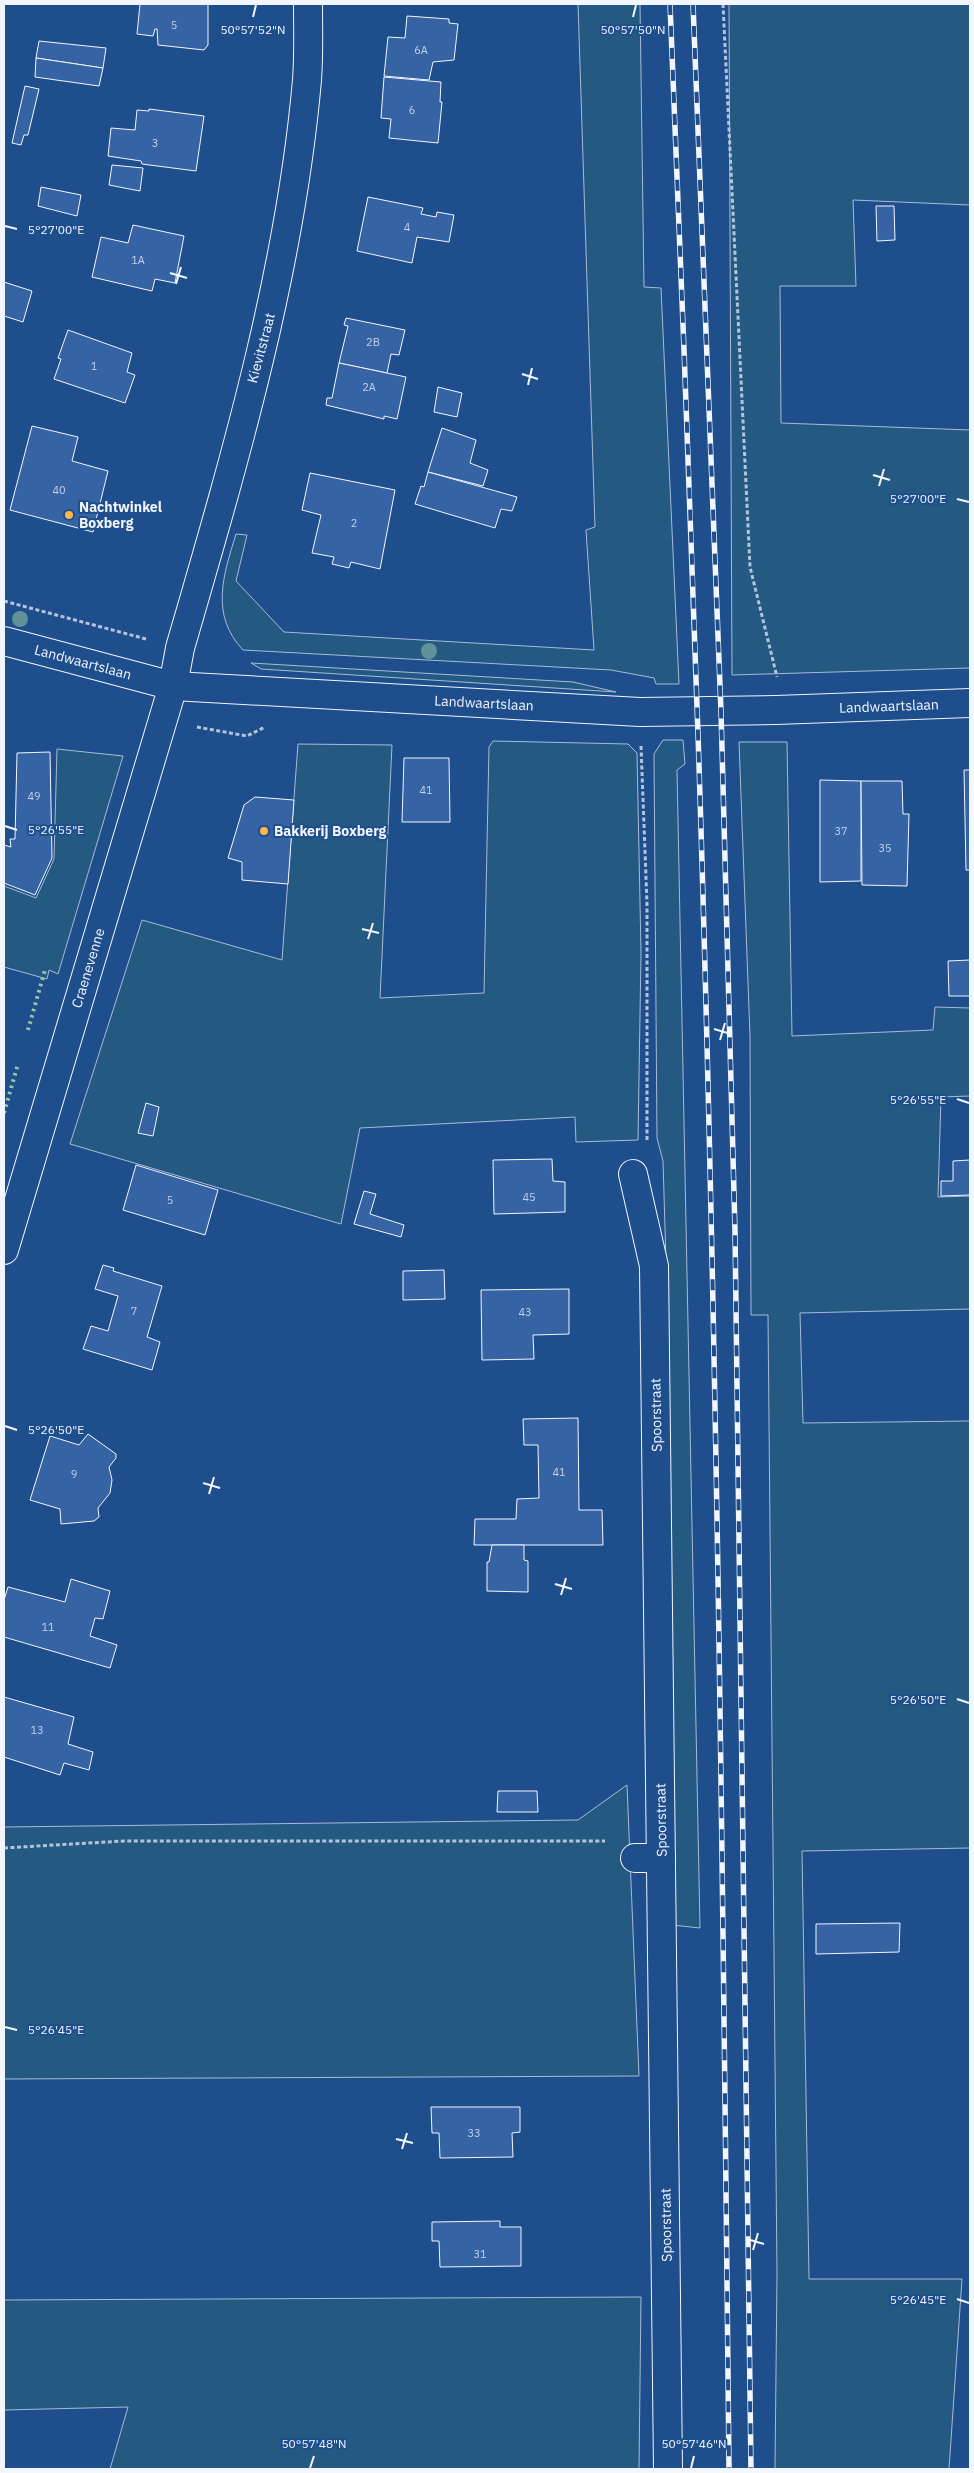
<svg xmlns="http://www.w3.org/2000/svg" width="974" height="2473" font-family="'IBM Plex Sans',sans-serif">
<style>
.green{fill:#245a82;stroke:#a8bbd7}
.building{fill:#3563a3;stroke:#f2f6ff}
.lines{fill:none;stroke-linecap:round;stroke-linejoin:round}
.minor-casing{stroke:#f2f6ff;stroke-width:30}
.path{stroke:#b3c4dc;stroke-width:3;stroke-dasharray:4 2.5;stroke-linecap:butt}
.minor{stroke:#1f4e8c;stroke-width:28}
.rail-casing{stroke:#f2f6ff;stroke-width:5.5}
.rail{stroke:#1f4e8c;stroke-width:4;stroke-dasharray:11;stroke-linecap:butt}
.hedge{stroke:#97c8a6;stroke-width:4;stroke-dasharray:2.5 4;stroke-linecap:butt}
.tree{fill:#61919a}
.ticks{fill:none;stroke:#f2f6ff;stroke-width:2}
.poi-dot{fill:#ffb74d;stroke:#1f4e8c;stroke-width:2}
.labels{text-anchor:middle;stroke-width:4;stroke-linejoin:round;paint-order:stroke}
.number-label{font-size:11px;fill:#c3d1e8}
.street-label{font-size:14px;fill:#f2f6ff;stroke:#1f4e8c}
.poi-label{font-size:14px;font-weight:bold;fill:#f2f6ff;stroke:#1f4e8c;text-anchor:start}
.ticks-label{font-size:12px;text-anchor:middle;fill:#f2f6ff;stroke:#1f4e8c;stroke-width:4;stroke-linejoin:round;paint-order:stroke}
</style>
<rect width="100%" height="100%" fill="#1f4e8c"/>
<g class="green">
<path d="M 578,4 L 640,4 L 644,287 L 661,288 L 679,684 L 656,684 L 654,678 L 611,670 L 243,650 C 210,615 223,576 236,534 L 247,535 L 236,581 L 284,632 L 594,650 L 586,530 L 595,527 Z"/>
<polygon points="729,4 970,4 970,205 853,200 856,286 780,286 781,423 970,430 970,668 732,675"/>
<polygon points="251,663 573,682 616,692 261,669"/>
<polygon points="663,740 683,740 685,764 677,770 700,1928 672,1925 666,1262 663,1161 657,1138 654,754"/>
<polygon points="493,741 628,744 637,753 641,953 638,1140 576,1142 575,1117 360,1128 341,1224 70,1144 142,920 282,960 298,744 392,745 380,998 484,993 489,747"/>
<polygon points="739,742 787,742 792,1036 933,1030 935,1007 970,1008 970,1096 941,1097 938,1197 970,1196 970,1309 800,1313 803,1423 970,1421 970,1848 802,1851 809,2279 962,2279 949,2469 775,2469 777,2275 768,1315 751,1315 750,1036"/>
<polygon points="57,749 123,756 58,974 49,970 47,979 4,967 4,886 36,898 54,859"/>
<polygon points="627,1785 639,2076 4,2079 4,1827 578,1820"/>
<polygon points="641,2297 639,2469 110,2469 128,2407 4,2410 4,2300"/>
</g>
<g class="building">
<polygon points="140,4 208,4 208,45 204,50 158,45 157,29 155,29 153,36 137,34"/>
<polygon points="407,16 449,19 449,23 458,24 454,60 433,62 429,80 384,76 388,37 405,38"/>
<polygon points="39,41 106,48 103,68 36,58"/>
<polygon points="36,58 103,68 99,86 35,77"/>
<polygon points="384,77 441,82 440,102 442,102 438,143 389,138 391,119 381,118"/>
<polygon points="25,86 39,89 28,135 24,135 21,145 12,143"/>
<polygon points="149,109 204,116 196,171 142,164 141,161 108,156 111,128 135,130 137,110 149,111"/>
<polygon points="112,165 143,168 140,191 109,185"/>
<polygon points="41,187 81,195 77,216 38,206"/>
<polygon points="368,197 423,208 421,214 436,217 437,212 454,215 449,242 417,237 412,263 357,251"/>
<polygon points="876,206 894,206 895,240 877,241"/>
<polygon points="133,225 184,236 175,283 155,279 152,291 92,277 101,237 128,243"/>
<polygon points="4,282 32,291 23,322 4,316"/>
<polygon points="346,318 405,330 399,355 391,354 387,373 339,363 348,326 344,325"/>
<polygon points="68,330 132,353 127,372 135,375 125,403 54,379 61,359 58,358"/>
<polygon points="339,363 406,377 397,419 384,416 384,419 326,405 327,398 332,398"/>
<polygon points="438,387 462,393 457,417 434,412"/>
<polygon points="32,426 78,437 72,461 108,471 93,532 10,510"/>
<polygon points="442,428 476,440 470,463 488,470 483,486 428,472"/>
<polygon points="428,472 517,497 512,511 501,509 495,528 415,504 421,486 424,487"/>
<polygon points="310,473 395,490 380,569 351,562 349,568 332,564 334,557 312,553 321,515 302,510"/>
<polygon points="50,752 52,858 35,895 4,883 4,845 11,847 10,839 15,839 17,753"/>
<polygon points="404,758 449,758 450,822 402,822"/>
<polygon points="964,770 970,770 970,870 966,870"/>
<polygon points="820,780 861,781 861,881 820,882"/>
<polygon points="861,781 902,781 903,814 909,814 907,886 862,885"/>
<polygon points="255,797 294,800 288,884 242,880 242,862 228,858 244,805"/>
<polygon points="970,960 970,996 949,996 948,961"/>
<polygon points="146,1103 159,1107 153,1136 138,1133"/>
<polygon points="552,1159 553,1181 565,1182 565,1212 494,1214 493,1160"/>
<polygon points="970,1160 970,1195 941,1196 941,1181 953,1181 953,1161"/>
<polygon points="136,1165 218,1190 205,1235 123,1210"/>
<polygon points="364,1191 376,1194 370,1214 404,1225 401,1237 354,1224"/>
<polygon points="103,1265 114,1268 113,1271 162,1286 147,1337 160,1342 152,1370 83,1349 91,1326 108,1331 118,1296 95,1289"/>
<polygon points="444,1270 445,1299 403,1300 403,1271"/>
<polygon points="569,1289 569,1334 533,1335 534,1359 482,1360 481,1290"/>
<polygon points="578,1418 579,1510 602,1510 603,1545 474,1545 475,1519 516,1519 517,1499 539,1498 538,1445 524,1445 523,1419"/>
<polygon points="88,1434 116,1454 116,1458 109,1467 112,1480 110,1493 98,1508 99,1517 94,1521 61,1524 60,1509 30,1500 50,1436 79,1445"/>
<polygon points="492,1545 524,1545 524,1560 528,1561 528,1592 487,1591 487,1562 489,1562"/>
<polygon points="71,1579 110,1591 103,1619 95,1618 90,1636 117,1645 110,1668 4,1637 4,1600 8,1587 65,1602"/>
<polygon points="4,1697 74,1717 68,1744 93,1752 89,1770 64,1763 60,1775 4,1757"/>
<polygon points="498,1791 537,1791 538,1812 497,1812"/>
<polygon points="900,1923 899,1952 816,1954 816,1924"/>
<polygon points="431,2107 520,2107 520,2132 512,2133 513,2157 440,2158 439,2133 432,2133"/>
<polygon points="500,2221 500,2227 521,2227 521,2266 440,2267 439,2241 432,2241 432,2222"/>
</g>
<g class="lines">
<g class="minor-casing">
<g id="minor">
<polyline points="4,641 173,686 640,712 776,710 970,703"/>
<polyline points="633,1174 654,1266 668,2469"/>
<path d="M 4,1250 L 173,686 L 180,648 C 234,462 290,273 307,80 C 309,54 308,29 308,4"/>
<polyline points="635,1858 661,1858"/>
</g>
</g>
<g class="path">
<polyline points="723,4 750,567 777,677"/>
<polyline points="4,601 146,639"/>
<polyline points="197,727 247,736 265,727"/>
<polyline points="641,746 647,904 647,1142"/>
<polyline points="4,1848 124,1841 605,1841"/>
</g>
<use href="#minor" class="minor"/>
<g class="rail-casing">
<g id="rail">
<path d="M 670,4 C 680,247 690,491 698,734 C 717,1312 723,1891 729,2469"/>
<polyline points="693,4 721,711 735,1231 751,2469"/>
</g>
</g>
<use href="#rail" class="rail"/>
<g class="hedge">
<polyline points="28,1030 45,970"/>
<polyline points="4,1113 18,1064"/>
</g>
</g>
<g class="tree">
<circle cx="20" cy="619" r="8"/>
<circle cx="429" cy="651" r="8"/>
</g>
<path class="ticks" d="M 253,17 L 256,5M 633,17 L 636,5M 5,226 L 17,229M 170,273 L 187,278M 176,284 L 181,267M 522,374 L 538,379M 528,385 L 532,368M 873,475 L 890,480M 879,486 L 884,469M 957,499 L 969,502M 5,826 L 17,830M 362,929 L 379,933M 368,939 L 373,923M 714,1029 L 731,1034M 720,1040 L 725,1023M 957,1099 L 969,1103M 5,1426 L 17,1430M 203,1483 L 220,1488M 209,1494 L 214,1477M 555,1584 L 572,1589M 561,1595 L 566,1578M 957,1699 L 969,1703M 5,2027 L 17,2030M 396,2139 L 413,2143M 402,2149 L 407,2133M 747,2239 L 764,2244M 753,2250 L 758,2233M 957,2299 L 969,2303M 310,2468 L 314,2456M 691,2468 L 694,2456"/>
<g class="poi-dot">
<circle cx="69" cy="515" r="5"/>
<circle cx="264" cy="831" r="5"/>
</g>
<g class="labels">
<g class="number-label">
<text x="174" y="29">5</text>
<text x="421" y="54">6A</text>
<text x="412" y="114">6</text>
<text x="155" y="147">3</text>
<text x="407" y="231">4</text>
<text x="138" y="264">1A</text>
<text x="373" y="346">2B</text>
<text x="94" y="370">1</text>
<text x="369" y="391">2A</text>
<text x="59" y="494">40</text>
<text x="354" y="527">2</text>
<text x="426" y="794">41</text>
<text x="34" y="800">49</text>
<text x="841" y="835">37</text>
<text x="885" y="852">35</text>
<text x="529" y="1201">45</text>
<text x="170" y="1204">5</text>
<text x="134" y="1315">7</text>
<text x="525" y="1316">43</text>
<text x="559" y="1476">41</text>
<text x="74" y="1478">9</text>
<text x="48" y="1631">11</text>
<text x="37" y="1734">13</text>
<text x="474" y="2137">33</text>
<text x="480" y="2258">31</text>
</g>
<g class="street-label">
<text transform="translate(261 348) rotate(-75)" y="5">Kievitstraat</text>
<text transform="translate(83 662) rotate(15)" y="5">Landwaartslaan</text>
<text transform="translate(484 703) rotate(3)" y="5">Landwaartslaan</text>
<text transform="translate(889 706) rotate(-2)" y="5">Landwaartslaan</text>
<text transform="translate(88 968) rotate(-73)" y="5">Craenevenne</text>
<text transform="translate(656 1415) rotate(-91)" y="5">Spoorstraat</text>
<text transform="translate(661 1820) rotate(-91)" y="5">Spoorstraat</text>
<text transform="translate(666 2225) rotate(-91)" y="5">Spoorstraat</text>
</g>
<g class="poi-label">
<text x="79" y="512">Nachtwinkel<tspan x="79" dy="16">Boxberg</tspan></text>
<text x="274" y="836">Bakkerij Boxberg</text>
</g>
</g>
<g class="ticks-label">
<text x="253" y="34">50°57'52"N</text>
<text x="633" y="34">50°57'50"N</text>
<text x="56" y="234">5°27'00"E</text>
<text x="918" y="503">5°27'00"E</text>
<text x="56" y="834">5°26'55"E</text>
<text x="918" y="1104">5°26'55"E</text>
<text x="56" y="1434">5°26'50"E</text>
<text x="918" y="1704">5°26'50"E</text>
<text x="56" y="2034">5°26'45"E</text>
<text x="918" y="2304">5°26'45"E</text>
<text x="314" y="2448">50°57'48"N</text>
<text x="694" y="2448">50°57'46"N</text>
</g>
<rect width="974" height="2473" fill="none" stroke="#f2f6ff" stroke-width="10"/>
</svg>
